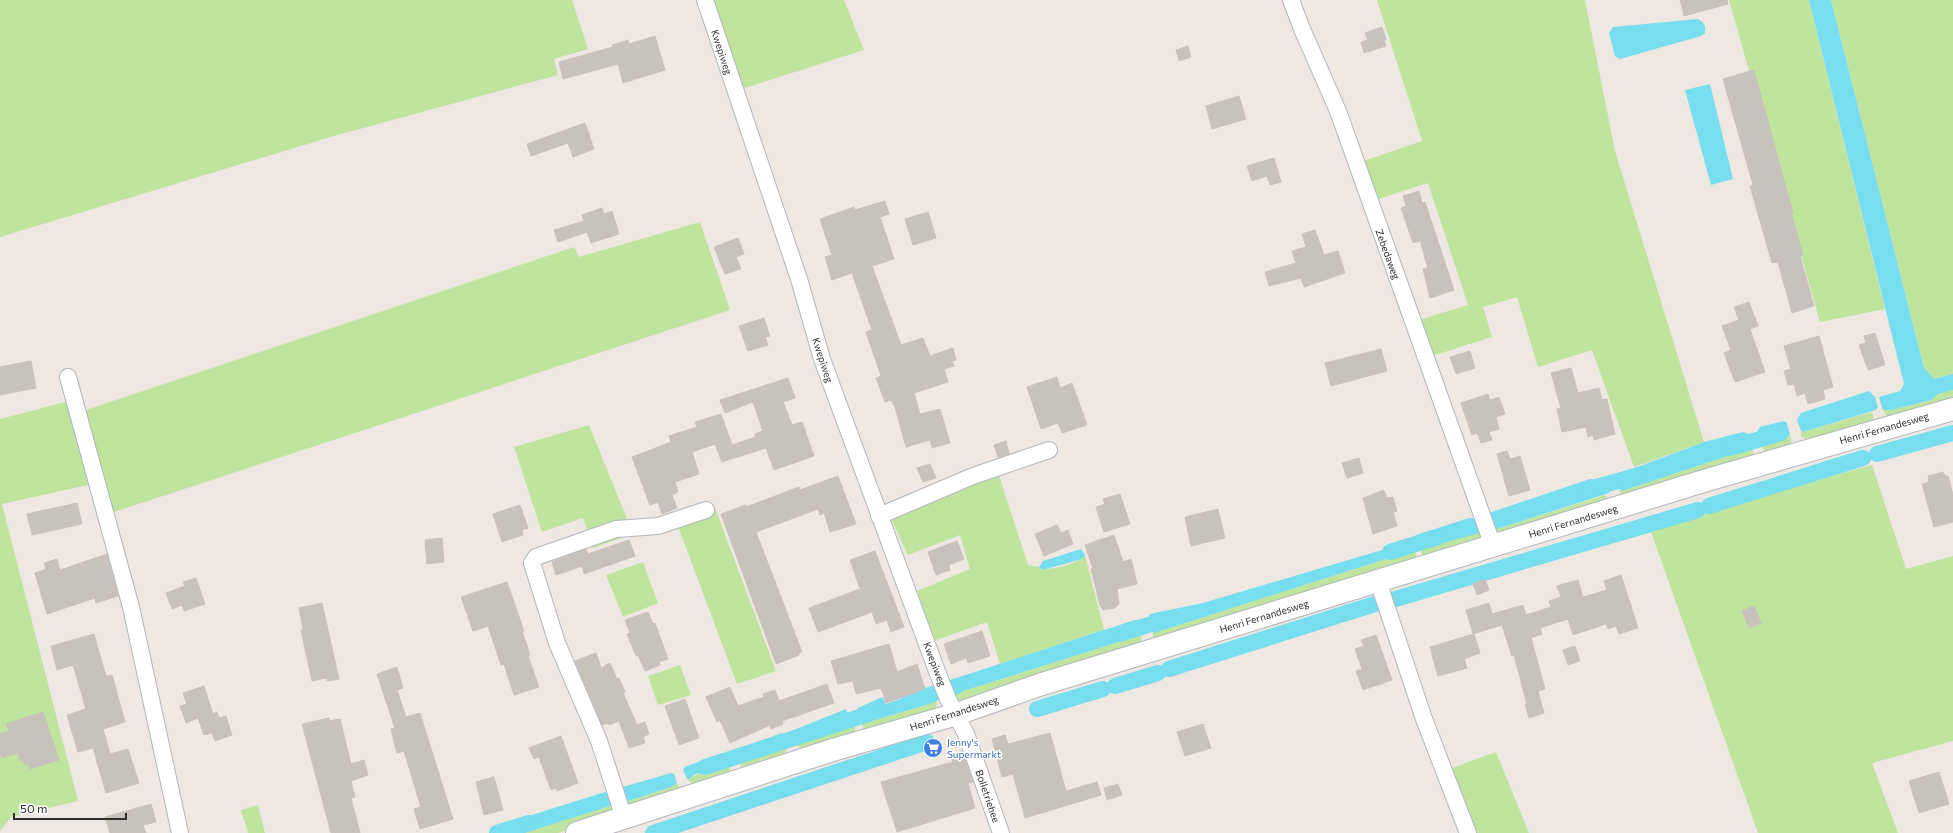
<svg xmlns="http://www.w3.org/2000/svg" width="1953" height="833" font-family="Commissioner,sans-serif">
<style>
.green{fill:#bfe49e}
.water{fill:#76deee}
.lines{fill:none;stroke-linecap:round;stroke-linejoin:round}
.canal{stroke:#76deee;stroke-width:16}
.building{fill:#c8c2bc;stroke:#cac2ba}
.street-casing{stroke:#b1b5be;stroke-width:18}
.secondary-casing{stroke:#b1b5be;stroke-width:24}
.street{stroke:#fff;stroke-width:16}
.secondary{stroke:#fff;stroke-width:22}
.labels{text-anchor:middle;stroke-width:3;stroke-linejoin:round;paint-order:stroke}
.street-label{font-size:10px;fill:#2e2e2e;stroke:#fff}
.shop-label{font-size:10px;fill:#366cbe;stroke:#fff;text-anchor:start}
</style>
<rect width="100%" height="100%" fill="#efe7e1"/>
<g class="green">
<polygon points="0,0 572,0 588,49 554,59 558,75 334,136 0,237"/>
<polygon points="710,0 844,0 864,50 742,89"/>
<polygon points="1377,0 1585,0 1615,151 1704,442 1634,467 1592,350 1538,367 1517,297 1483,307 1492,337 1432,356 1419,320 1468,305 1428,183 1375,200 1361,162 1422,141"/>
<polygon points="1729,0 1809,0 1885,309 1820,322"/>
<polygon points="1831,0 1953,0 1953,374 1933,379 1924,368"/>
<polygon points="700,222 730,310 111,513 86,410 574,247 579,257"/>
<polygon points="1953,390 1953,402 1888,418 1883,410 1892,410 1931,400 1938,394"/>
<polygon points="69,401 88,485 2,504 78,801 11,817 0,831 0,419"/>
<polygon points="1872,412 1874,418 1870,424 1809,441 1801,436 1801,431 1803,432"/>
<polygon points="589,425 633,534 593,548 583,518 542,532 514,447"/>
<polygon points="1790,435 1792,445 1771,454 1764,450 1761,443 1764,445"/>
<polygon points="1752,448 1753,452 1752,458 1625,497 1621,494 1619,489 1622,491"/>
<polygon points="1872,465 1906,569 1953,556 1953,741 1872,763 1898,833 1758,833 1651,532 1764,495"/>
<path d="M 998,472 L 1028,565 L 1039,567 L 1043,570 C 1055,568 1078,565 1085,555 L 1104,630 L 1000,664 L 987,622 L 934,641 L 917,591 L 970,569 L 960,535 L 908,555 L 890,517 Z"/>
<polygon points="1605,495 1609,500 1498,535 1494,530"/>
<polygon points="714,505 776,671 737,684 675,518"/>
<polygon points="1481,530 1483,538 1424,557 1418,546 1423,549"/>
<polygon points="1411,551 1416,554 1417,559 1154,640 1152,631 1154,633"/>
<polygon points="643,562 658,603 623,617 606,575"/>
<polygon points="1142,632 1140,649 967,700 959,700 955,698 954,693 970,689 1141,635"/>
<polygon points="680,665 691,695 658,705 648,676"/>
<polygon points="936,698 937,704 934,710 865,731 862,724 932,703"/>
<polygon points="852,725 855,728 855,733 801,750 796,743"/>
<polygon points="787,748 783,760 743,769 740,763 741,760"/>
<polygon points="1496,752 1529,833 1464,833 1441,772"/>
<path d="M 728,766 L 731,772 L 693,784 L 688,780 C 699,771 714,772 728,766 Z"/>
<polygon points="677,783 679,787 675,793 628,806 625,802 671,787"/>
<polygon points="258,805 265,833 248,833 241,810"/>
<polygon points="613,805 615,811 606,818 558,833 525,833"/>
</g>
<g class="water">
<polygon points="1809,0 1831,0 1924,368 1934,379 1953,374 1953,390 1938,394 1931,400 1892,410 1883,410 1879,397 1900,391 1904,384"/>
<path d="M 1698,19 C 1704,23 1706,25 1705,33 L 1701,36 L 1620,59 L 1615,56 L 1609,33 L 1613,27 Z"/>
<polygon points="1710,84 1733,179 1711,185 1685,90"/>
<polygon points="1869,391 1875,397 1878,407 1876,410 1803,432 1801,431 1797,420 1801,413"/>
<polygon points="1784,421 1787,423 1790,435 1764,445 1761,443 1757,432 1760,427"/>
<polygon points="1743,432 1748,434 1752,448 1622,491 1619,489 1616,475 1704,442"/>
<polygon points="1590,479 1606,481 1609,493 1494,530 1489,513"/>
<polygon points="1469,518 1478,519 1481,530 1476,534 1422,549 1418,546 1416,535"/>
<path d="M 1409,542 L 1411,551 L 1154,633 C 1149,629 1148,620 1150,614 L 1203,603 Z"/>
<polygon points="1081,549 1085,555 1082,559 1043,570 1039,567 1043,561"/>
<polygon points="1135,620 1139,622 1141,635 970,689 954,693 950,682 953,679"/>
<polygon points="930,689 934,700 932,703 862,724 858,708 882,697 886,704"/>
<polygon points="846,709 852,725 798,743 796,743 793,733 794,730"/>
<polygon points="782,733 787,748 737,763 733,751"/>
<polygon points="722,753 728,766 715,771 695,774 688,780 683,770 685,767"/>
<polygon points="671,773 674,774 677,783 671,787 625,802 621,790 623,787"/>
<polygon points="608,791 613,805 525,833 511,833 508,825 510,822"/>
</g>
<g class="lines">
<g class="canal">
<polyline points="1730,448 1781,433"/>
<polyline points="1877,454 1953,433"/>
<polyline points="1586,490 1639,475"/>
<polyline points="1709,506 1863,458"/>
<polyline points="1390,552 1438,537"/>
<polyline points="1392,600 1698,510"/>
<polyline points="1120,634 1170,618"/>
<polyline points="1169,669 1375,604"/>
<polyline points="1115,686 1158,673"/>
<polyline points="910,701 957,686"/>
<polyline points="1037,709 1103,689"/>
<polyline points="705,767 881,710"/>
<polyline points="497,833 529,823"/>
<polyline points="653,833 927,742"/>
</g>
</g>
<g class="building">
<polygon points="1680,0 1727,0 1728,4 1684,16"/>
<polygon points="1382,27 1386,39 1384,40 1386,46 1364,53 1361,42 1368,40 1365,33"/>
<polygon points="655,36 665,70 623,83 618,64 563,79 559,62 613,47 612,45 628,40 629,44"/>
<polygon points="1188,46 1191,57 1179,61 1176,50"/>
<polygon points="1754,70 1793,213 1791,213 1803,255 1800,256 1814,306 1792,313 1778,262 1772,263 1750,186 1753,185 1723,79"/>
<polygon points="1239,96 1246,119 1212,129 1206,106"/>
<polygon points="585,123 594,149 573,157 568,143 531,156 527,144"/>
<polygon points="1274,158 1281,182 1270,185 1267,176 1252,181 1247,166"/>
<polygon points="1419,191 1422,203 1425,202 1454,290 1430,298 1423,269 1428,268 1420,241 1413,243 1401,208 1406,206 1403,196"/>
<polygon points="885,201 889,214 880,217 894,259 872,266 901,345 923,338 930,356 953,348 956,360 952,361 954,366 944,369 948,382 914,393 920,414 940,409 950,443 932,448 930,440 906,447 895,407 891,400 885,402 876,378 881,376 866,332 872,330 852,273 832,280 825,257 832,255 820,219 854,207 855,210"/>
<polygon points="602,208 604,214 612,211 619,234 591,243 587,232 558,242 554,230 584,221 582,215"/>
<polygon points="928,212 936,238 913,245 905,219"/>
<polygon points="1315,230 1324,255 1338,251 1345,273 1304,287 1301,278 1269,286 1265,272 1296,263 1292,251 1306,247 1302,234"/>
<polygon points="738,238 744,254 736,257 741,269 725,274 714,247"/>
<polygon points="1749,302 1758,326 1750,329 1765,372 1735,382 1724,353 1731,350 1722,326 1739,320 1734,307"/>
<polygon points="764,318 770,336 765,337 768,345 748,351 739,326"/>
<polygon points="1875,333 1885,365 1868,370 1859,345 1866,343 1864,336"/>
<polygon points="1819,336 1833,387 1823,390 1825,399 1808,404 1805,393 1797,396 1794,384 1788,385 1784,371 1791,369 1784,346"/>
<polygon points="1381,349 1387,371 1331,386 1325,363"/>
<polygon points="1470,351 1475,368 1456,374 1450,357"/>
<polygon points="31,361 36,388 0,395 0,367"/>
<polygon points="1571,368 1578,393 1599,388 1602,400 1607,399 1615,434 1594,440 1593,435 1588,437 1586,427 1562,432 1557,409 1561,408 1551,373"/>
<polygon points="1057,377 1060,388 1072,383 1087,425 1062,433 1058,423 1041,429 1027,387"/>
<polygon points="788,378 795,398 783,402 792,425 802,422 814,456 774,470 766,448 722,462 715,444 692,452 699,474 675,482 678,492 672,495 677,508 662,514 658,502 650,505 632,457 671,442 669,436 697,427 695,422 721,414 732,445 756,437 755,434 763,431 753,402 725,413 720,400"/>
<polygon points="1488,394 1490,400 1499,397 1505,414 1496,417 1499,429 1489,432 1492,440 1481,443 1477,433 1472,435 1461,403"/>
<polygon points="1006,441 1009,454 998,457 994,445"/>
<polygon points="1507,451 1510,459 1520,456 1530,490 1509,496 1497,454"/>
<polygon points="1359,458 1363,473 1347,478 1342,463"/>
<polygon points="930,464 936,478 923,482 917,468"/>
<polygon points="1943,472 1945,476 1948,476 1953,495 1953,522 1934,527 1922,484 1929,482 1928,476"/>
<polygon points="838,476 856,524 830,532 824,513 820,515 818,509 756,532 802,652 798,654 799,655 776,664 721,514 746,505 746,507 799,487 800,490"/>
<polygon points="1384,490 1387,498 1393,497 1397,511 1393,512 1397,526 1373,534 1363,498"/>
<polygon points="1120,494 1130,524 1104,532 1096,507 1105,504 1103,499"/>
<polygon points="77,503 82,524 32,535 27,514"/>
<polygon points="520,505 528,528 522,530 523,535 502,542 493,514"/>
<polygon points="1218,509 1225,538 1191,546 1185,517"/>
<polygon points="1057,525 1061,533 1068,530 1073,544 1044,556 1035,534"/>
<polygon points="1114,535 1123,562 1131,559 1137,584 1117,589 1119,604 1115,608 1103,610 1100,605 1091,569 1093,569 1085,545"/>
<polygon points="442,538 444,562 427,564 425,540"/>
<polygon points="629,540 635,556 584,574 582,566 556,575 552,562 586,549 588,554"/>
<polygon points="957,541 964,559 949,565 950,570 936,575 928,552"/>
<polygon points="875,551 904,627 891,632 887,620 876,624 872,612 818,632 809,608 860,589 850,560"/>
<polygon points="107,554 118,596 96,603 95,598 47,614 35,573 46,569 44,563 57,559 60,570"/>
<polygon points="1621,575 1638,628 1619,634 1616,626 1608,629 1606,624 1573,635 1568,619 1540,628 1542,634 1531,638 1545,689 1538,691 1544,713 1529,718 1525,704 1527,704 1514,655 1512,656 1502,625 1473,634 1466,610 1489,603 1492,614 1523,605 1526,615 1551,607 1549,601 1561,597 1557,586 1578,580 1583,597 1607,590 1604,581"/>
<polygon points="196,578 205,604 184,611 182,605 172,609 166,593 185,586 183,582"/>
<polygon points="1485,579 1489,590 1477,595 1473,584"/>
<polygon points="507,582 524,631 522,631 530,655 528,656 539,687 514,695 504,664 501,665 488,626 473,631 461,597"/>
<polygon points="322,603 339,679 327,681 326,678 312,681 301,630 303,629 299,608"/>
<polygon points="1754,606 1761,623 1749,628 1742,611"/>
<polygon points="648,612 653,624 655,623 668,659 659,662 660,665 645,671 638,655 636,656 627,634 630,633 625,620"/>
<polygon points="982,631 990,656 968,663 966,658 951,664 944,644"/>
<polygon points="94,634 106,676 112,675 125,722 103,729 110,754 128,749 139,783 106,793 93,748 78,752 67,715 86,709 73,665 57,670 51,646"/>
<polygon points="1474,634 1480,653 1464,659 1467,668 1438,676 1430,647"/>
<polygon points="1376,635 1392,680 1363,690 1356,671 1362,669 1355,649 1364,646 1361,640"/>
<polygon points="889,644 897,672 917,664 925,689 886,703 881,688 856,694 853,681 838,684 831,661"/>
<polygon points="1575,646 1580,661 1568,665 1563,650"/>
<polygon points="596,653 601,668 610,663 617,679 619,678 625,692 623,693 637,725 645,722 649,734 643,737 645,743 629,748 619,721 609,725 608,723 602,725 575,661"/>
<polygon points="397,667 403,688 397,690 406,717 420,713 453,819 420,829 414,809 421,807 404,751 397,753 391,729 395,728 377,674"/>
<polygon points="827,684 834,703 782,721 783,724 771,729 770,725 730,743 720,720 717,722 706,697 730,687 738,706 764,697 763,694 775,690 779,701"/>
<polygon points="204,686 213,714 217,712 219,718 226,716 232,735 215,741 212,733 204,735 198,718 186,723 180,706 187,704 183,693"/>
<polygon points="685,699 699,738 679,745 665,706"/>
<polygon points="43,712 59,760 30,769 28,763 24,765 23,760 20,761 18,753 2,758 0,751 0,734 9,731 6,724"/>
<polygon points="329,718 329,721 340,719 351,764 364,760 368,775 351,781 355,797 351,798 360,833 331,833 302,724"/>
<polygon points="1203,724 1211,748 1185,756 1177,732"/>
<polygon points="1050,733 1066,791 1097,782 1101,795 1025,818 1013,774 1002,777 992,739 1005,735 1008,744"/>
<polygon points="561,736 578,783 557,791 556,788 551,790 539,757 534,759 529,748"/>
<polygon points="962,751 973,782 968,783 975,808 897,832 881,782 953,762 950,755"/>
<polygon points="1939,772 1949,804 1919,813 1909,781"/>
<polygon points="494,777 503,810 484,815 476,782"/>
<polygon points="1118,784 1122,795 1107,800 1104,788"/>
<polygon points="151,804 156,822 143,825 146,833 110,833 105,817"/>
</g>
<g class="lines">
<g class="street-casing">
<g id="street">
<polyline points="705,0 799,279 822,359 938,674 948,699 966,734 1001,833"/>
<polyline points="1291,0 1302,29 1338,111 1493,546"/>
<polyline points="68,377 131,607 180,833"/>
<polyline points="879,516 973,476 1049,450"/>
<polyline points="1378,581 1424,719 1468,833"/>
<polyline points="624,818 599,741 557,643 532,563 536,557 616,529 658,526 706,510"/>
</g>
</g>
<g class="secondary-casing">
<polyline id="secondary" points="577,833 836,749 957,714 1039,685 1707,480 1953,409"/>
</g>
<use href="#street" class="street"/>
<use href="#secondary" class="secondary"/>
</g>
<defs>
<g id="supermarket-disc" transform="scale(1)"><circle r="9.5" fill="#3f7fe0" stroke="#fff"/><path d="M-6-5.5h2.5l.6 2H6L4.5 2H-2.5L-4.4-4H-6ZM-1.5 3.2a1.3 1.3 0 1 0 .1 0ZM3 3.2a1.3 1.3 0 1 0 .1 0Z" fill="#fff"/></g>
</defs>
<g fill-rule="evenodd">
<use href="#supermarket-disc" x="933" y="748"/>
</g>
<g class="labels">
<g class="street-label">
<text transform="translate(722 52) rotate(72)" y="4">Kwepiweg</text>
<text transform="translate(1388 254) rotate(70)" y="4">Zebedaweg</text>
<text transform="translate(823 360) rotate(72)" y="4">Kwepiweg</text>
<text transform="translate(1884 428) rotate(-16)" y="4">Henri Fernandesweg</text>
<text transform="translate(1573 521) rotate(-17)" y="4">Henri Fernandesweg</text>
<text transform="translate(1264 616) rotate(-17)" y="4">Henri Fernandesweg</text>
<text transform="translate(935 664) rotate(69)" y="4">Kwepiweg</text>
<text transform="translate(954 713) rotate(-18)" y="4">Henri Fernandesweg</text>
<text transform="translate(988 796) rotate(71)" y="4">Bolletriehee</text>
</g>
<g class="shop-label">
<text x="947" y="746">Jenny's<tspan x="947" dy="12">Supermarkt</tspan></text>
</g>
</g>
<path d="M14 813v6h112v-6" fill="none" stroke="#2e2e2e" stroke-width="2"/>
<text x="20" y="813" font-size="12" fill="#2e2e2e" stroke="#ffffff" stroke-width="3" paint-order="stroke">50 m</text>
</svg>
